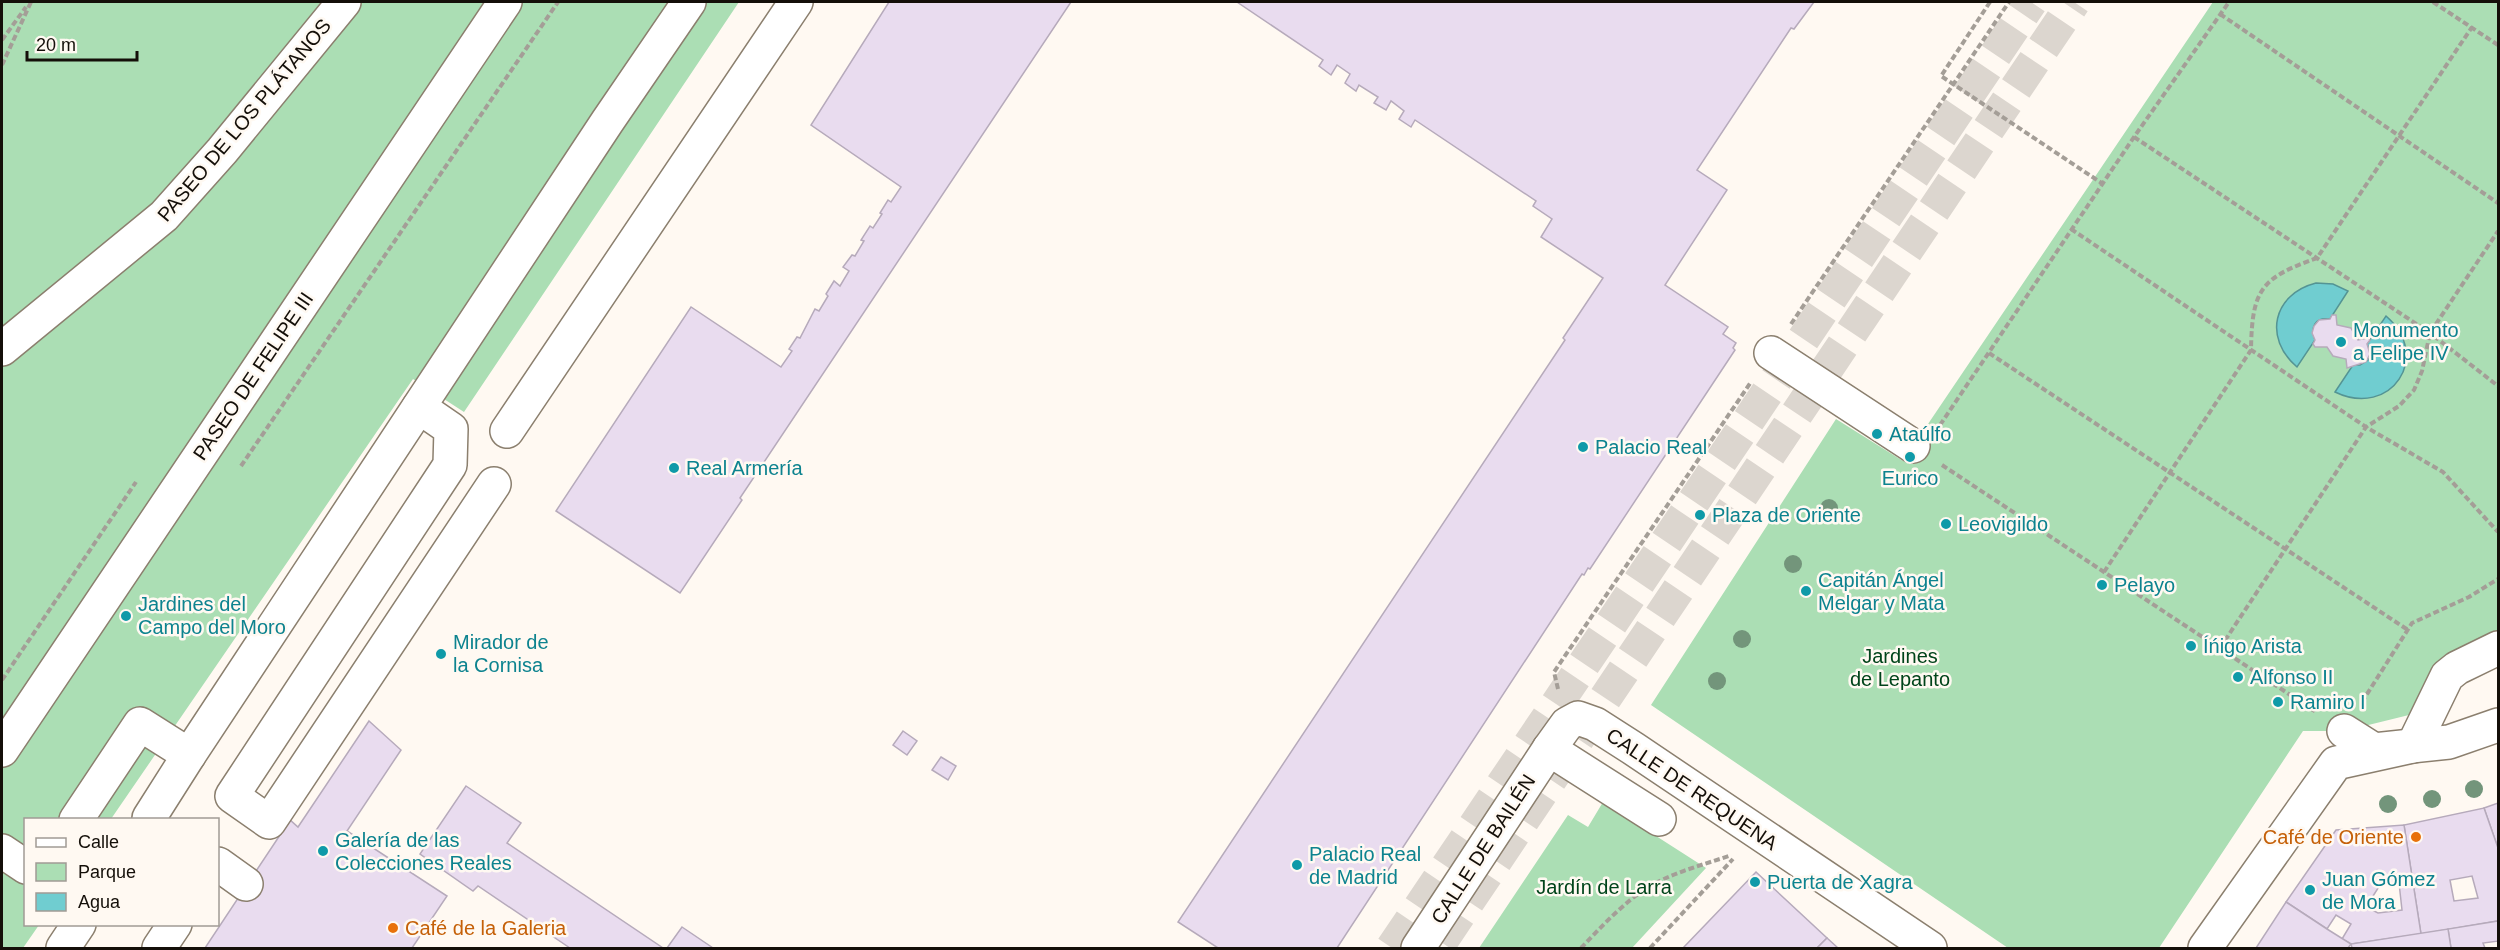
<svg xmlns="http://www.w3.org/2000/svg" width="2500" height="950" font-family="Helvetica,sans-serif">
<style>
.green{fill:#abdeb4}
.water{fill:#70cdd0;stroke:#549494;stroke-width:1.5}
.building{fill:#e9dcef;stroke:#b6aabb;stroke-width:1.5;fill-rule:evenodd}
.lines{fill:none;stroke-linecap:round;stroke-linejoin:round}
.major-tunnel{stroke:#dcd6cf;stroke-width:33;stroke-dasharray:33 16;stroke-linecap:butt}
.minor-casing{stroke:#8b7f6e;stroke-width:36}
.path{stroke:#a49e97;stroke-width:4;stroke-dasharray:6 3;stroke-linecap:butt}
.minor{stroke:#fff;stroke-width:33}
.tree{fill:#73957b}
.culture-dot{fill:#0f9aa8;stroke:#fff9f2;stroke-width:2}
.food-dot{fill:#e8710a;stroke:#fff9f2;stroke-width:2}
.labels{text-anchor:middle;stroke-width:5;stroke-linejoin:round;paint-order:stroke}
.street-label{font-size:20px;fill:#140f09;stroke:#fff9f2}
.culture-label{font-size:20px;fill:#0d838f;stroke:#fff9f2;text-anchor:start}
.park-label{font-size:20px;fill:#00441a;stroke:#fff9f2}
.food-label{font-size:20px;fill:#c56008;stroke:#fff9f2;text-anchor:end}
</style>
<rect width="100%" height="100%" fill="#fff9f2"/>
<g class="green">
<polygon points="2,2 739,2 464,412 413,379 111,819 26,820 26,924 39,925 23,948 2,948"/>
<polygon points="2213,2 2498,2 2498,636 2420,699 2409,715 2344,731 2303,731 2159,948 2008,948 1651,705 1836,419 1903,461"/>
<polygon points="1603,802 1706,868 1632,948 1479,948 1568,815 1588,827"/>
</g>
<g class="water">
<path d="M 2316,283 L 2333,284 L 2348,291 L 2330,319 C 2315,317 2310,327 2315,340 L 2297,367 C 2263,338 2273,294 2316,283 Z"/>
<path d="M 2386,316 C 2433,356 2391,419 2335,392 L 2353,365 L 2360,365 L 2368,360 L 2370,351 L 2367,344 Z"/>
</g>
<g class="building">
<polygon points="889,2 1071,2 740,498 742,500 680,593 556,511 691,307 781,367 792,351 789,349 797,337 800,338 815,309 819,311 828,296 826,294 834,281 840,286 849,271 843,267 852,255 855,256 864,241 861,240 870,226 873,228 882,214 880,213 888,200 891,202 901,187 811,125"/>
<polygon points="1237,2 1814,2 1794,29 1791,28 1697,170 1727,190 1665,285 1728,327 1723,334 1736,343 1733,348 1735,350 1590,569 1588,568 1584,575 1582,574 1337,948 1218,948 1178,922 1565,340 1563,338 1603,278 1541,237 1552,219 1533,206 1536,201 1415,120 1411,127 1399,119 1404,111 1391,101 1386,110 1374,103 1378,97 1359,85 1356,91 1345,83 1350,74 1337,65 1331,75 1319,66 1323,60"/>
<polygon points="2332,315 2336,315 2337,325 2351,328 2358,340 2368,338 2370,340 2367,344 2370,354 2366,362 2347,368 2346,359 2333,356 2327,347 2315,347 2313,344 2315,340 2312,333 2314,326 2319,320 2330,319"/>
<polygon points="369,721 401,750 347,831 447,896 412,948 205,948 290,820 298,827"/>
<polygon points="903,731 917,741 907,755 893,745"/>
<polygon points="941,757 956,766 948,780 932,770"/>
<polygon points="466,786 521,823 507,843 663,948 570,948 478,886 473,891 420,854"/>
<polygon points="2498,803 2498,848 2484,808"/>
<path d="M 2484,808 L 2498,848 L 2498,921 L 2421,934 L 2404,825 ZM 2472,876 L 2478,898 L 2454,901 L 2450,880 Z"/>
<path d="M 2404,825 L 2421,934 L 2351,944 L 2342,939 L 2351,924 L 2336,915 L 2327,929 L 2286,902 L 2336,830 ZM 2399,883 L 2402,910 L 2378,913 L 2366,907 L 2380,885 Z"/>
<polygon points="1756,872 1827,938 1817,948 1683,948"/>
<polygon points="2286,902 2327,929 2351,944 2348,948 2256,948"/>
<polygon points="2498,921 2498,944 2498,941 2483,943 2485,948 2451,948 2448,929"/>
<polygon points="682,927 713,948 667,948"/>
<polygon points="2448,929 2451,948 2352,948 2351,944"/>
<polygon points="1827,938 1838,948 1817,948"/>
</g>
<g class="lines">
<g class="major-tunnel">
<polyline points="1441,942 2074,2"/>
<polyline points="1392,948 2031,2"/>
</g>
<g class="minor-casing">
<g id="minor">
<polyline points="2,349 164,216 222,151 344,2"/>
<polyline points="1771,353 1913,446"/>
<polyline points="419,407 451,429 450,465 232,796 269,822 494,484"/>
<polyline points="507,431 796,2"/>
<polyline points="2344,731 2374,750 2449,742 2498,725"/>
<polyline points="1549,749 1659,819"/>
<polyline points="2,750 505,2"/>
<polyline points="189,755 607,122 689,2"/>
<polyline points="76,820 140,724 189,755 149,818 151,820"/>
<polyline points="2,851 26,867"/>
<polyline points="218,864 246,884"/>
<polyline points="63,948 79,924"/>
<polyline points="159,948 175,924"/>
<polyline points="1418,948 1549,749 1567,724 1578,718 1595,724 1634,749 1930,948"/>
<polyline points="2205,948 2336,763 2413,746 2447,676 2457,668 2498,648"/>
</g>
</g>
<g class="path">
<polyline points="1990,2 1941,76 2103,184"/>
<polyline points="2433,2 2498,45"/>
<polyline points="2220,14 2498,203"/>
<polyline points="2,40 26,7"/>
<polyline points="2,65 31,2"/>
<polyline points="2134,137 2430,333 2498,386"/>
<polyline points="2071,229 2366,427 2443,472 2498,532"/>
<polyline points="1791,324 2009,2"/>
<polyline points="1989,353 2408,630"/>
<polyline points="1940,425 2134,137 2229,2"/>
<polyline points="1942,465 2316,712"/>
<polyline points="241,466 558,2"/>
<path d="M 2104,572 L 2251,350 C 2252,289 2261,278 2317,258 L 2472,27"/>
<polyline points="2220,648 2366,427 2399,406 2414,390 2422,371 2430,333 2498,231"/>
<polyline points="2,680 136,482"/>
<polyline points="1558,689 1554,672 1751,382"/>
<polyline points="2362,702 2412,623 2469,597 2498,579"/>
<path d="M 1581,948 C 1601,927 1625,901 1650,886 C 1675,872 1702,865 1729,856"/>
<polyline points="1650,948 1733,859"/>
</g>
<use href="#minor" class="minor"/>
</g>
<g class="tree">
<circle cx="1829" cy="508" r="9"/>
<circle cx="1793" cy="564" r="9"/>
<circle cx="1742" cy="639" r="9"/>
<circle cx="1717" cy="681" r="9"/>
<circle cx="2474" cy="789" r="9"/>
<circle cx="2432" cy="799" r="9"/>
<circle cx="2388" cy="804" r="9"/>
</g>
<g class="culture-dot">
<circle cx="2341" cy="342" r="6"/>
<circle cx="1877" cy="434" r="6"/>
<circle cx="1583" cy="447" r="6"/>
<circle cx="1910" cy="457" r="6"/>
<circle cx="674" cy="468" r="6"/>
<circle cx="1700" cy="515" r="6"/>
<circle cx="1946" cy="524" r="6"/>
<circle cx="2102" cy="585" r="6"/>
<circle cx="1806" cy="591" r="6"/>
<circle cx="126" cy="616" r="6"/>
<circle cx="2191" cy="646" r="6"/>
<circle cx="441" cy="654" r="6"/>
<circle cx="2238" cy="677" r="6"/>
<circle cx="2278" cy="702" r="6"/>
<circle cx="323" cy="851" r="6"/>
<circle cx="1297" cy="865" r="6"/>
<circle cx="1755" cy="882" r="6"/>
<circle cx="2310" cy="890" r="6"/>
</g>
<g class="food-dot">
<circle cx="2416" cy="837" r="6"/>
<circle cx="393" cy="928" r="6"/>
</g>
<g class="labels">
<g class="street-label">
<text transform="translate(244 120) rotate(-50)" y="7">PASEO DE LOS PLÁTANOS</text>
<text transform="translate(253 376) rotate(-56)" y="7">PASEO DE FELIPE III</text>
<text transform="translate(1692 789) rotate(34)" y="7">CALLE DE REQUENA</text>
<text transform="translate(1483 849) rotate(-57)" y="7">CALLE DE BAILÉN</text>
</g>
<g class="culture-label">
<text x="2353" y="337">Monumento<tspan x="2353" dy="23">a Felipe IV</tspan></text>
<text x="1889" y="441">Ataúlfo</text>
<text x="1595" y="454">Palacio Real</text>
<text x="686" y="475">Real Armería</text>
<text x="1910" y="485" text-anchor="middle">Eurico</text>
<text x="1712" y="522">Plaza de Oriente</text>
<text x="1958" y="531">Leovigildo</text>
<text x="1818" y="587">Capitán Ángel<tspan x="1818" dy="23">Melgar y Mata</tspan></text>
<text x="2114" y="592">Pelayo</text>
<text x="138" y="611">Jardines del<tspan x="138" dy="23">Campo del Moro</tspan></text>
<text x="453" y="649">Mirador de<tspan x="453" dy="23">la Cornisa</tspan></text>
<text x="2203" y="653">Íńigo Arista</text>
<text x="2250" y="684">Alfonso II</text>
<text x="2290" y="709">Ramiro I</text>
<text x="335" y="847">Galería de las<tspan x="335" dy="23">Colecciones Reales</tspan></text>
<text x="1309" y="861">Palacio Real<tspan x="1309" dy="23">de Madrid</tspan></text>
<text x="2322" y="886">Juan Gómez<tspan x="2322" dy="23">de Mora</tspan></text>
<text x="1767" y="889">Puerta de Xagra</text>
</g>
<g class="park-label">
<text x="1900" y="663">Jardines<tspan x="1900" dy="23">de Lepanto</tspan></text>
<text x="1604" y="894">Jardín de Larra</text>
</g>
<g class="food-label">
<text x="2404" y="844">Café de Oriente</text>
<text x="405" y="935" text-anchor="start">Café de la Galeria</text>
</g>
</g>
<rect width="2500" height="950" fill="none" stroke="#140f09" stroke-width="6"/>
<rect x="24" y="818" width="195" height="108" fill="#fff9f2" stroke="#a19b95" stroke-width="1.5"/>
<rect x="36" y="838" width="30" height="9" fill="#ffffff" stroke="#a19b95" stroke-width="1.5"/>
<text x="78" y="848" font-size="18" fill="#140f09">Calle</text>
<rect x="36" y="863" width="30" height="18" fill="#abdeb4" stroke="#a19b95" stroke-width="1.5"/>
<text x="78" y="878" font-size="18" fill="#140f09">Parque</text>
<rect x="36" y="893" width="30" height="18" fill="#70cdd0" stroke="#a19b95" stroke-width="1.5"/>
<text x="78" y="908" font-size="18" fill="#140f09">Agua</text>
<path d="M27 51v9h110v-9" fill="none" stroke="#140f09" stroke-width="3"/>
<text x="36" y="51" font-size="18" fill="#140f09" stroke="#fff9f2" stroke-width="4.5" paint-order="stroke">20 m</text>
</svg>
